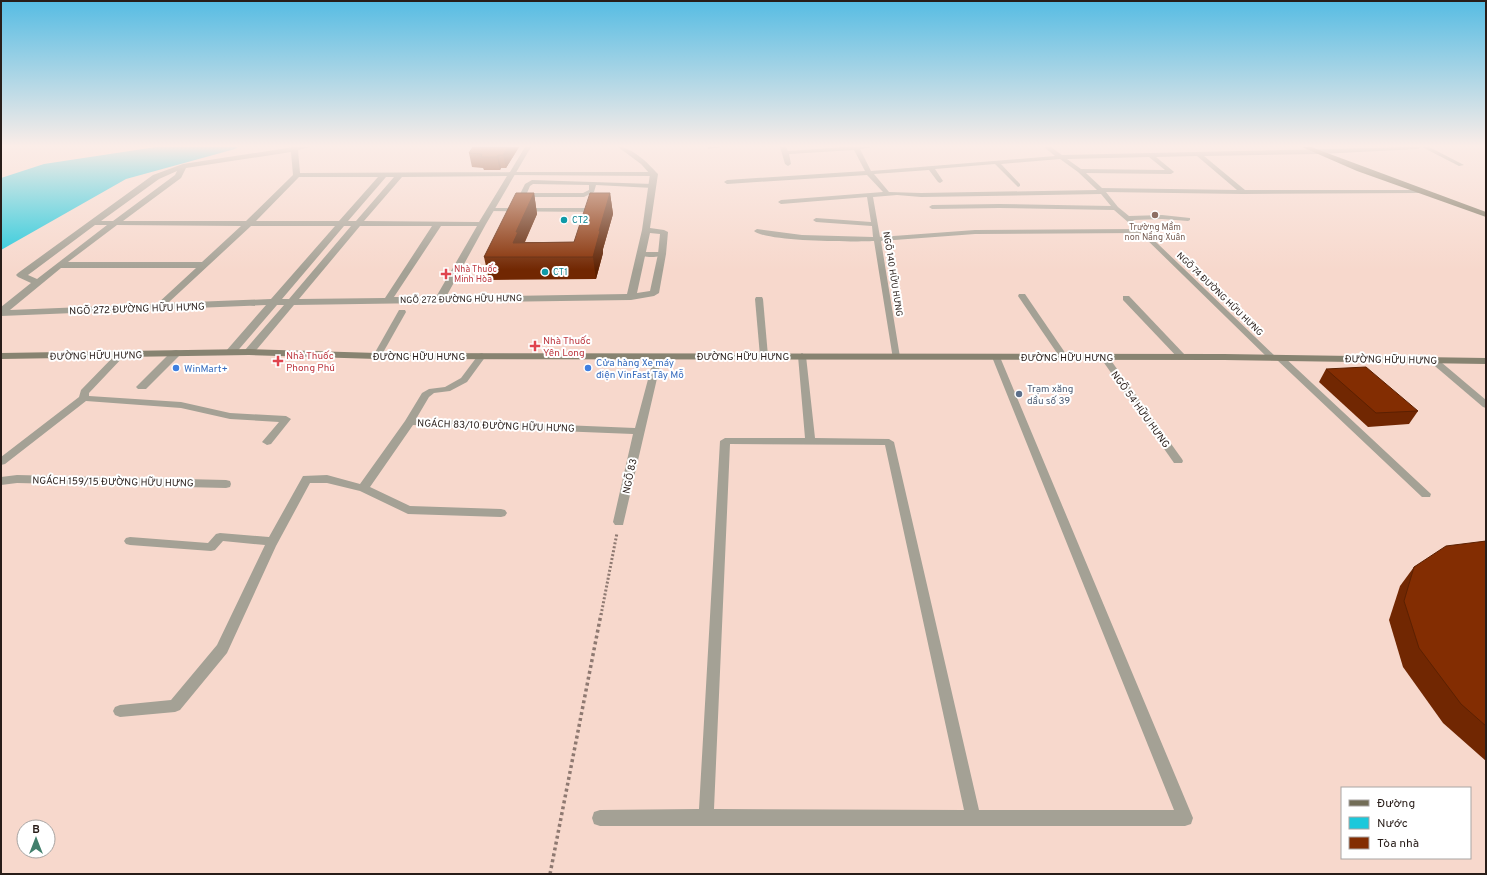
<svg xmlns="http://www.w3.org/2000/svg" width="1487" height="875" font-family="Overpass,sans-serif">
<style>
.water{fill:#1cc8db}
.lines{fill:none;stroke-linecap:round;stroke-linejoin:round}
.path-far1{stroke:#8e7971;stroke-width:3;stroke-dasharray:2 2;stroke-linecap:butt}
.path{stroke:#8e7971;stroke-width:3.5;stroke-dasharray:3 3;stroke-linecap:butt}
.service{fill:#a4a195;fill-rule:evenodd}
.minor{fill:#a4a195;fill-rule:evenodd}
.secondary{fill:#878371;fill-rule:evenodd}
.primary{fill:#726d57;fill-rule:evenodd}
.wall{fill:#712702}
.shaded-wall{fill:#5c2001}
.building{fill:#832d02;stroke:#5c2001}
.education-dot{fill:#8d6e63;stroke:#fff;stroke-width:1.5}
.culture-dot{fill:#0f9aa8;stroke:#fff;stroke-width:1.5}
.health-dot{fill:#e0444e;stroke:#fff;stroke-width:1.5}
.shop-dot{fill:#3f7fe0;stroke:#fff;stroke-width:1.5}
.service-dot{fill:#5c6f8a;stroke:#fff;stroke-width:1.5}
.labels{text-anchor:middle;stroke-width:4;stroke-linejoin:round;paint-order:stroke}
.far-culture-label{font-size:9px;fill:#0d838f;stroke:#fff;text-anchor:start}
.far-education-label{font-size:9px;fill:#785e54;stroke:#fff}
.far-health-label{font-size:9px;fill:#be3a42;stroke:#fff;text-anchor:start}
.far-street-label{font-size:9px;fill:#281d19;stroke:#fff}
.street-label{font-size:10px;fill:#281d19;stroke:#fff}
.health-label{font-size:10px;fill:#be3a42;stroke:#fff;text-anchor:start}
.shop-label{font-size:10px;fill:#366cbe;stroke:#fff;text-anchor:start}
.service-label{font-size:10px;fill:#4e5e75;stroke:#fff;text-anchor:start}
</style>
<rect width="100%" height="100%" fill="#f7d8cc"/>
<polygon class="water" points="156,147 238,147 235,149 126,179 1,250 1,178 44,164"/>
<g class="lines">
<polyline class="path-far1" points="601,615 617,533"/>
<polyline class="path" points="550,874 601,614"/>
<g class="service">
<polygon points="708,147 721,147 708,149"/>
<path d="M 780,147 L 786,147 L 788,151 L 846,147 L 872,147 L 860,149 L 871,171 L 1055,156 L 1044,147 L 1051,147 L 1062,155 L 1421,147 L 1418,149 L 1320,154 L 1204,156 L 1245,190 L 1421,190 L 1421,192 L 1419,193 L 1243,194 L 1106,192 L 1118,207 L 1129,216 L 1162,215 L 1190,218 L 1190,220 L 1188,221 L 1162,219 L 1133,220 L 1276,357 L 1283,356 L 1431,494 L 1430,497 L 1422,497 L 1276,359 L 1270,360 L 1140,233 L 975,234 L 881,241 L 900,357 L 899,359 L 893,359 L 874,241 C 853,242 767,242 754,231 L 757,229 L 802,235 L 873,237 L 872,226 L 816,222 L 813,220 L 816,218 L 871,222 L 867,197 L 781,204 L 778,202 L 781,200 L 883,192 L 867,175 L 727,184 L 724,182 L 727,180 L 865,171 L 854,150 L 789,154 L 791,164 L 788,166 L 785,164 ZM 1197,156 L 1237,190 L 1102,188 L 1086,173 L 1171,174 L 1174,172 L 1173,171 L 1156,157 ZM 1149,157 L 1165,170 L 1081,169 L 1067,159 ZM 1060,159 L 1078,172 L 1097,190 L 921,193 L 889,192 L 874,174 L 929,170 L 938,182 L 940,183 L 943,181 L 935,169 L 995,164 L 1018,187 L 1020,186 L 1020,184 L 1001,164 ZM 1101,194 L 1111,206 L 999,204 L 932,205 L 929,207 L 932,209 L 999,208 L 1114,210 L 1136,229 L 975,230 L 880,237 L 873,197 L 897,195 L 921,197 Z"/>
<polygon points="1422,147 1429,147 1464,165 1459,166"/>
<polygon points="512,172 654,172 657,174 654,176 510,175 509,174"/>
<path d="M 532,180 L 653,184 L 656,186 L 653,188 L 596,185 L 594,192 L 584,197 L 527,197 L 521,195 L 520,194 L 525,184 ZM 533,184 L 589,185 L 589,190 L 583,193 L 527,193 L 530,186 Z"/>
<polygon points="491,208 597,208 600,210 597,212 489,211 489,209"/>
<path d="M 638,252 L 662,252 L 666,254 C 660,258 643,258 637,254 Z"/>
<polygon points="1019,294 1025,294 1068,357 1067,359 1061,359 1018,296"/>
<polygon points="1123,296 1129,296 1185,355 1186,357 1185,359 1179,359 1123,300"/>
<polygon points="756,297 762,297 763,299 768,356 764,359 760,356 755,299"/>
<polygon points="399,310 405,310 406,312 380,358 374,358 373,356"/>
<polygon points="121,351 125,354 124,356 89,393 89,396 181,402 230,413 286,416 291,419 271,444 267,445 262,442 279,422 230,419 181,408 86,401 5,464 1,465 1,457 79,397 81,390 118,352"/>
<polygon points="482,353 486,356 467,382 450,391 434,393 429,397 416,419 635,428 654,357 655,355 661,355 662,357 623,525 615,525 613,522 633,434 413,425 370,487 410,506 501,509 505,510 507,513 505,516 501,517 408,514 360,491 327,483 310,483 276,546 227,653 180,710 175,712 120,717 115,715 113,711 115,707 120,705 171,700 217,645 265,545 223,541 215,550 211,551 130,545 126,544 124,541 126,538 130,537 208,543 216,534 220,533 269,537 303,476 327,475 360,484 405,421 422,393 429,389 445,387 461,378 479,354"/>
<path d="M 802,353 L 806,356 L 815,438 L 889,439 L 894,442 L 979,810 L 1174,810 L 992,357 L 996,354 L 1000,357 L 1193,818 L 1191,824 L 1185,826 L 600,826 L 594,824 L 592,818 L 594,812 L 600,810 L 699,809 L 720,441 L 725,438 L 805,438 L 798,356 ZM 730,444 L 885,445 L 964,810 L 714,809 Z"/>
<polygon points="1104,354 1107,355 1182,459 1183,461 1182,463 1174,463 1100,357"/>
<polygon points="1432,356 1435,357 1486,400 1486,408 1483,407 1429,361 1428,359"/>
<polygon points="17,475 226,480 230,481 231,484 230,487 226,488 17,483 1,485 1,477"/>
</g>
<g class="minor">
<path d="M 294,147 L 310,147 L 298,150 L 300,173 L 510,172 L 525,147 L 531,147 L 486,224 L 446,297 L 627,294 L 642,230 L 650,174 L 641,164 L 618,147 C 632,147 648,163 658,174 L 650,228 L 664,230 L 668,232 L 666,254 L 659,293 L 654,296 L 631,300 L 294,305 L 253,354 L 245,354 L 244,352 L 245,350 L 284,305 L 277,305 L 234,355 L 226,355 L 225,353 L 226,351 L 266,305 L 1,316 L 1,307 L 31,283 L 18,277 L 16,275 L 18,273 L 153,175 L 183,164 ZM 291,152 L 293,175 L 246,221 L 123,221 L 181,178 L 186,168 ZM 177,171 L 175,175 L 113,221 L 101,221 L 159,179 ZM 507,176 L 479,222 L 364,221 L 402,177 ZM 299,177 L 378,177 L 339,221 L 256,221 ZM 386,177 L 394,177 L 356,221 L 348,221 ZM 95,225 L 107,225 L 37,279 L 28,275 ZM 117,225 L 241,226 L 202,262 L 68,262 ZM 251,226 L 335,226 L 271,299 L 168,303 ZM 344,226 L 351,226 L 289,299 L 282,299 ZM 360,226 L 432,226 L 385,298 L 299,299 ZM 441,226 L 477,226 L 436,297 L 394,297 ZM 650,233 L 660,234 L 658,254 L 650,291 L 637,293 ZM 61,268 L 196,268 L 157,304 L 10,310 Z"/>
<polygon points="176,350 180,351 181,353 180,355 146,389 138,389 136,387 172,351"/>
</g>
<polygon class="secondary" points="249,349 377,353 1224,354 1486,358 1486,364 1224,360 377,359 249,355 1,359 1,353"/>
<polygon class="primary" points="1302,147 1311,147 1486,212 1486,217 1357,171"/>
</g>
<g class="wall">
<polygon points="473,147 519,147 506,168 501,168 500,170 484,170 483,168 472,167 469,153"/>
<polygon points="534,193 537,214 525,242 574,242 610,193 613,214 603,249 603,253 596,279 489,280 484,257"/>
<polygon points="1326,369 1418,411 1409,424 1368,427 1319,382"/>
<polygon points="1486,541 1486,761 1443,723 1403,667 1389,620 1400,586 1414,567"/>
</g>
<g class="shaded-wall">
<polygon points="508,147 519,147 506,168 503,155"/>
<polygon points="498,155 501,168 500,170 497,157"/>
<polygon points="534,193 537,214 521,250 513,243 516,232"/>
<polygon points="610,193 613,214 603,249 603,253 596,279 593,257 599,231"/>
</g>
<g class="building">
<polygon points="473,147 508,147 503,155 498,155 497,157 481,157 482,154 469,153"/>
<polygon points="516,193 534,193 516,232 518,232 513,243 574,242 590,193 610,193 599,231 600,231 593,257 484,257"/>
<polygon points="1366,367 1418,411 1376,413 1326,369"/>
<polygon points="1486,541 1486,726 1461,704 1419,648 1404,601 1414,567 1446,546"/>
</g>
<linearGradient id="sky" x2="0" y2="1"><stop stop-color="#56bce3"/><stop offset="0.54" stop-color="#fbede8"/><stop offset="1" stop-color="#fbede8" stop-opacity="0"/></linearGradient>
<rect width="1487" height="270" fill="url(#sky)"/>
<circle class="education-dot" cx="1155" cy="215" r="4"/>
<g class="culture-dot">
<circle cx="564" cy="220" r="4"/>
<circle cx="545" cy="272" r="4"/>
</g>
<g class="health-dot">
<path d="M444 268h4v4h4v4h-4v4h-4v-4h-4v-4h4z"/>
<path d="M533 340h4v4h4v4h-4v4h-4v-4h-4v-4h4z"/>
<path d="M276 355h4v4h4v4h-4v4h-4v-4h-4v-4h4z"/>
</g>
<g class="shop-dot">
<circle cx="176" cy="368" r="4"/>
<circle cx="588" cy="368" r="4"/>
</g>
<circle class="service-dot" cx="1019" cy="394" r="4"/>
<g class="labels">
<g class="far-culture-label">
<text x="572" y="223">CT2</text>
<text x="553" y="275">CT1</text>
</g>
<g class="far-education-label">
<text x="1155" y="230">Trường Mầm<tspan x="1155" dy="10">non Nắng Xuân</tspan></text>
</g>
<g class="far-health-label">
<text x="454" y="272">Nhà Thuốc<tspan x="454" dy="10">Minh Hòa</tspan></text>
</g>
<g class="far-street-label">
<text transform="translate(893 274) rotate(81)" y="3">NGÕ 140 HỮU HƯNG</text>
<text transform="translate(1220 294) rotate(44)" y="3">NGÕ 74 ĐƯỜNG HỮU HƯNG</text>
<text transform="translate(461 299) rotate(-1)" y="3">NGÕ 272 ĐƯỜNG HỮU HƯNG</text>
</g>
<g class="street-label">
<text transform="translate(137 308) rotate(-2)" y="4">NGÕ 272 ĐƯỜNG HỮU HƯNG</text>
<text transform="translate(96 355) rotate(-1)" y="4">ĐƯỜNG HỮU HƯNG</text>
<text x="419" y="360">ĐƯỜNG HỮU HƯNG</text>
<text x="743" y="360">ĐƯỜNG HỮU HƯNG</text>
<text x="1067" y="361">ĐƯỜNG HỮU HƯNG</text>
<text transform="translate(1391 359) rotate(1)" y="4">ĐƯỜNG HỮU HƯNG</text>
<text transform="translate(1141 409) rotate(54)" y="4">NGÕ 54 HỮU HƯNG</text>
<text transform="translate(496 425) rotate(2)" y="4">NGÁCH 83/10 ĐƯỜNG HỮU HƯNG</text>
<text transform="translate(629 476) rotate(-78)" y="4">NGÕ 83</text>
<text transform="translate(113 481) rotate(1)" y="4">NGÁCH 159/15 ĐƯỜNG HỮU HƯNG</text>
</g>
<g class="health-label">
<text x="543" y="344">Nhà Thuốc<tspan x="543" dy="12">Yên Long</tspan></text>
<text x="286" y="359">Nhà Thuốc<tspan x="286" dy="12">Phong Phú</tspan></text>
</g>
<g class="shop-label">
<text x="596" y="366">Cửa hàng Xe máy<tspan x="596" dy="12">điện VinFast Tây Mỗ</tspan></text>
<text x="184" y="372">WinMart+</text>
</g>
<g class="service-label">
<text x="1027" y="392">Trạm xăng<tspan x="1027" dy="12">dầu số 39</tspan></text>
</g>
</g>
<rect width="1487" height="875" fill="none" stroke="#281d19" stroke-width="4"/>
<rect x="1341" y="787" width="130" height="72" fill="#ffffff" stroke="#a9a5a3"/>
<rect x="1349" y="800" width="20" height="6" fill="#726d57" stroke="#a9a5a3"/>
<text x="1377" y="807" font-size="12" fill="#281d19">Đường</text>
<rect x="1349" y="817" width="20" height="12" fill="#1cc8db" stroke="#a9a5a3"/>
<text x="1377" y="827" font-size="12" fill="#281d19">Nước</text>
<rect x="1349" y="837" width="20" height="12" fill="#832d02" stroke="#a9a5a3"/>
<text x="1377" y="847" font-size="12" fill="#281d19">Tòa nhà</text>
<g transform="translate(36 839)"><circle r="19" fill="#ffffff" stroke="#a9a5a3"/>
<path d="M0-3L7 15L0 10L-7 15Z" fill="#417f6c"/>
<text y="-6" font-size="11" font-weight="bold" text-anchor="middle" fill="#281d19">B</text>
</g>
</svg>
